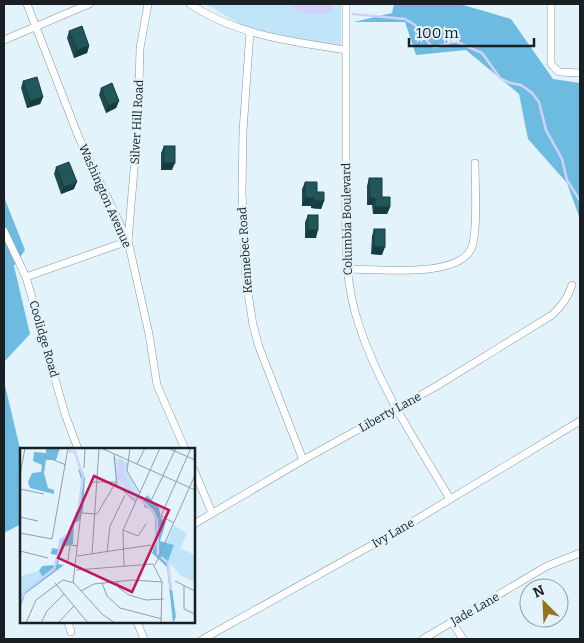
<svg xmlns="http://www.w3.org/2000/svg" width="584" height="643" font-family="Bitter,serif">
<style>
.green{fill:#c0e5f9}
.forest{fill:#6ebbe1}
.water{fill:#d3d1fa}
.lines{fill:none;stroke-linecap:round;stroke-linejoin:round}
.stream{stroke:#d3d1fa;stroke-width:2.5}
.street-casing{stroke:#86969e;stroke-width:8}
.street{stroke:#fff;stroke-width:7}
.wall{fill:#1c4a4d}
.shaded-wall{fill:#173c3f}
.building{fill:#21565a;stroke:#173c3f}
.labels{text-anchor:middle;stroke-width:5;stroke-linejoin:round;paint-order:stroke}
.street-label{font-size:12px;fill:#191f22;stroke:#e2f3fc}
.inset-river{fill:none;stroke:#d3d1fa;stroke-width:2.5}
.inset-road{fill:none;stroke:#929ea5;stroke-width:1}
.view{fill:#c2185b;fill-opacity:0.15;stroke:#c2185b;stroke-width:2.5}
.inset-edge{fill:none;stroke:#191f22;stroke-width:2.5}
</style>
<rect width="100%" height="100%" fill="#e2f3fc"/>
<polygon class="green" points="206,4 341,4 341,51 252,31"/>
<g class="forest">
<polygon points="394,4 460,4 511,19 553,79 580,83 580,219 567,183 528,139 519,94 466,50 416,55 405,22 354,22 392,13"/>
<polygon points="4,197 25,250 14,266 30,334 4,362"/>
<polygon points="4,381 21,453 21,524 4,533"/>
</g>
<path class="water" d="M 288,4 L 332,4 C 333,8 332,11 329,13 C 310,16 304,16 288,4 Z"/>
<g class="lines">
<polyline class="stream" points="353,14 405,19 415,25 431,46 436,47 455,41 482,53 500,78 510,83 521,85 532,93 539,102 546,130 562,159 567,180 580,201"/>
<g class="street-casing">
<g id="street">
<polyline points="27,4 79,138 128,241 149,334 157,385 185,449"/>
<path d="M 190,4 C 236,35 293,42 346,50"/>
<path d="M 346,4 C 346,61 346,118 346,174 C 346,225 342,276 359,325 C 379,387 417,443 450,499"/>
<polyline points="551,4 551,64 559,72 580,73"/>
<polyline points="250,31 243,131 242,193 246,280 253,325 259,347 303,460"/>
<polyline points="4,40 89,4"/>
<polyline points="4,231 26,277 65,414 78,449"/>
<path d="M 347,269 C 375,269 461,279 472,247 C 478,228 475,184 475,163"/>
<polyline points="26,277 128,241 138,122 140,48 148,4"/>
<polyline points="194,470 212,513"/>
<path d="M 194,524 L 303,460 L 435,387 L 552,315 C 562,306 568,298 572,285"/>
<polyline points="68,622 71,632"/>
<polyline points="137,622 144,639"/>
<polyline points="452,622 463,639"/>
<polyline points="203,639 399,530 580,421"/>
<polyline points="423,639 547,566 580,553"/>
</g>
</g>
<use href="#street" class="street"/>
</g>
<g class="wall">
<polygon points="69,31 89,46 87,53 74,58 67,38"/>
<polygon points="23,81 43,97 40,104 27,108 21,88"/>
<polygon points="101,88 119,101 116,108 106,113 99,95"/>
<polygon points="164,146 172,170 161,170 161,153"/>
<polygon points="56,167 74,189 61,194 54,174"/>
<polygon points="369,178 390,207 387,214 373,214 372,205 367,205 367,186"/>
<polygon points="305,182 317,192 324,201 321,209 311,208 311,206 302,206 302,189"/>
<polygon points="308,215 316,238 305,238 305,222"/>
<polygon points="374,229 382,255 371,254 372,236"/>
</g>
<g class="shaded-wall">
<polygon points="89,46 87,53 74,58 77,50"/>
<polygon points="43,97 40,104 27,108 30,101"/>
<polygon points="119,101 116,108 106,113 108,106"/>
<polygon points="164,163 175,163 172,170 161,170"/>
<polygon points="77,182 74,189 61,194 64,187"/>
<polygon points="305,198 314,198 311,206 302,206"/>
<polygon points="370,198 375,198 372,205 367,205"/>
<polygon points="314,201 324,201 321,209 311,208"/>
<polygon points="375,207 390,207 387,214 373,214"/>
<polygon points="308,230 318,230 316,238 305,238"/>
<polygon points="374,247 385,247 382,255 371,254"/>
</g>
<g class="building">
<polygon points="82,26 89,46 77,50 69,31"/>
<polygon points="37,77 43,97 30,101 23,81"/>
<polygon points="112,83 119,101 108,106 101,88"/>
<rect x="164" y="146" width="11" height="17"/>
<polygon points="69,162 77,182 64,187 56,167"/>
<polygon points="369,178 382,178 382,197 390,197 390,207 375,207 375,198 370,198"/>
<polygon points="305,182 317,182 317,192 324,192 324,201 314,201 314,198 305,198"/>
<rect x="308" y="215" width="10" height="15"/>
<rect x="374" y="229" width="11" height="18"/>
</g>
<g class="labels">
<g class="street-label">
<text transform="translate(137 122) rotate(-87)" y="4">Silver Hill Road</text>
<text transform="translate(105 196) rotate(66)" y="4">Washington Avenue</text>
<text transform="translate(347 219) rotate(-91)" y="4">Columbia Boulevard</text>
<text transform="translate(245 250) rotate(-94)" y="4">Kennebec Road</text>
<text transform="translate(44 339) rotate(74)" y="4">Coolidge Road</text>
<text transform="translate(390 412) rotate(-29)" y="4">Liberty Lane</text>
<text transform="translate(393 533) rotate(-30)" y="4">Ivy Lane</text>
<text transform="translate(475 609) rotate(-30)" y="4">Jade Lane</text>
</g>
</g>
<g transform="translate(20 448)">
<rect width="175" height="175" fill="#e2f3fc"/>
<path d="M 93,9 L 109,15 L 107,23 L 119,45 L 115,54 L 95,33 ZM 154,77 L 167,86 L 160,100 L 175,107 L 175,134 L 160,127 L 148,113 L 153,98 L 146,95 ZM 19,123 L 23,129 L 0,147 L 0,128 Z" fill="#c0e5f9"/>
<path d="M 26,0 L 40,0 L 36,12 L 26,12 L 24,25 L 28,40 L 34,42 L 34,46 L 10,40 L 8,34 L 12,25 L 21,24 L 22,17 L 13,13 L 14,4 L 26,5 ZM 58,21 L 63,24 L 65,30 L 63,62 L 59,73 L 54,75 L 53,96 L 42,99 L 38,116 L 44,117 L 5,146 L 0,161 L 0,147 L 23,129 L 19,123 L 22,118 L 35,117 L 37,107 L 31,106 L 32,100 L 38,101 L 40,91 L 47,86 L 59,57 L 63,37 ZM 127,47 L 139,60 L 141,70 L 146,74 L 140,93 L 154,97 L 148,113 L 156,169 L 153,175 L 147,119 L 132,105 L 136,95 L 135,70 L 131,61 L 124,59 L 125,54 L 118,51 L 124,52 Z" fill="#6ebbe1"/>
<path d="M 99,10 L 104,13 L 105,28 L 116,49 L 97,30 Z" fill="#d3d1fa"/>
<path class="inset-river" d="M 119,50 L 133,63 L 137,71 L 138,107M 141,109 L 148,115 L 151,142M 0,153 L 5,143 L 34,121 L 42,91 L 49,85 L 58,65 L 63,28 L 55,4 L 49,3"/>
<path class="inset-road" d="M 81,0 L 175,42M 110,0 L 107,23 L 120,45M 148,0 L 175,12M 94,6 L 97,37 L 116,54M 24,8 L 46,17M 117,16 L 125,0M 64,20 L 65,0M 0,27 L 5,0M 70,34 L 96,34M 0,41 L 24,46M 131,53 L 156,0M 62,65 L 77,66 L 96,34M 0,69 L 18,73M 154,75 L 141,68 L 171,0M 103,82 L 118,88 L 126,76M 0,85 L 32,91 L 48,0M 0,103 L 28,110M 87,104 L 90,78 L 105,47M 72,106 L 79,0M 57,108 L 131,97M 48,113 L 50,97 L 58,98M 135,117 L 175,27M 104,118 L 103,82 L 140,0M 56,122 L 133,116 L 142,134 L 141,175M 97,133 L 99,140 L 109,147 L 126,152 L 144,151M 155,133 L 175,143M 35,135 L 68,175M 53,135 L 62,56M 82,135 L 87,148 L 100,160 L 142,171M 164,138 L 164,161 L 175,166M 61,143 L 74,136 L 112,132 L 142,134M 6,175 L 16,152 L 43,132 L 54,135 L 82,166 L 95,175M 21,175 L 27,163 L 44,146M 38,175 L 54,158"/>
<path class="view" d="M 74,28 L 149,62 L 112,144 L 38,110 Z"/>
<rect width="175" height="175" class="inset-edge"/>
</g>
<rect width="584" height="643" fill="none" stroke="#191f22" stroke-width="10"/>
<g transform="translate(544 603) rotate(336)"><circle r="24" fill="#e2f3fc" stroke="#929ea5"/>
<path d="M0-4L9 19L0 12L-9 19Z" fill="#93751c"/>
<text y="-8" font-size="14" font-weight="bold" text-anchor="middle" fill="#191f22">N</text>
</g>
<path d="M409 38v8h125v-8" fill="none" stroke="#191f22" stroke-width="2.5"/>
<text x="416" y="38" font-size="15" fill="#191f22" stroke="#e2f3fc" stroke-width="4" paint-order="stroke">100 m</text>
</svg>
